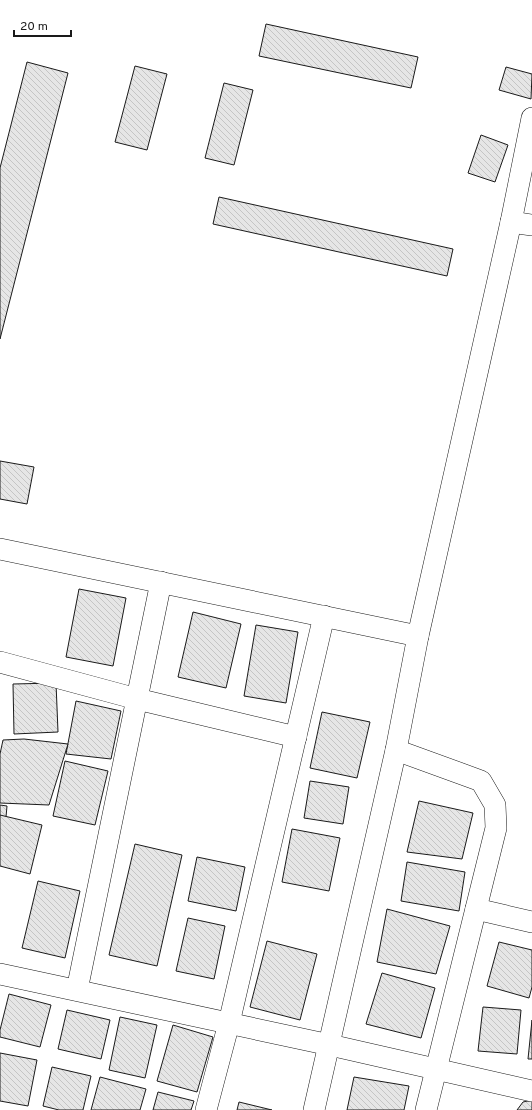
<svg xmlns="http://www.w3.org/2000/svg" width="532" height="1110" font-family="Overpass,sans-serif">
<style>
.building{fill:url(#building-back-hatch);stroke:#1a1a1a}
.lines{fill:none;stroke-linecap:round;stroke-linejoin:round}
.minor-casing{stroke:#1a1a1a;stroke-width:22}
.minor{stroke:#fff;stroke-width:21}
</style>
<defs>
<pattern id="building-back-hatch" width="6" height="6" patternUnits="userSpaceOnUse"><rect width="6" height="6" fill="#e6e6e6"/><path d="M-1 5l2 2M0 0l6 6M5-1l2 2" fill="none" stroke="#c5c5c5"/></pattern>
</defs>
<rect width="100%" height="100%" fill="#fff"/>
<g class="building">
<polygon points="266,24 418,57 411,88 259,56"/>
<polygon points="27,62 68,73 0,339 0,168"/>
<polygon points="135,66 167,74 147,150 115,142"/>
<polygon points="506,67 532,74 531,99 499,90"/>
<polygon points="224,83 253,90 234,165 205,158"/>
<polygon points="481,135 508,145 495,182 468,173"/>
<polygon points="219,197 453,249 447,276 213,224"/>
<polygon points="0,461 34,467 27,504 0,499"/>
<polygon points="79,589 126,598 113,666 66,657"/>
<polygon points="193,612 241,624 226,688 178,677"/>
<polygon points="256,625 298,632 286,703 244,696"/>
<polygon points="56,683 58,732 14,734 13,684"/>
<polygon points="76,701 121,711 111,759 66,754"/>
<polygon points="322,712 370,722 357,778 310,768"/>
<polygon points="24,739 68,744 49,805 0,803 0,754 3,740"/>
<polygon points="65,761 108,771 95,825 53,816"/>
<polygon points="310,781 349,787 343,824 304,818"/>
<polygon points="419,801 473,813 462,859 407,852"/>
<polygon points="0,805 7,806 6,817 0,816"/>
<polygon points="0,815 42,825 30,874 0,866"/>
<polygon points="292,829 340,838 329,891 282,882"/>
<polygon points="135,844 182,855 157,966 109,955"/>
<polygon points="197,857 245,867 236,911 188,901"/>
<polygon points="407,862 465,872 459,911 401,901"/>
<polygon points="38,881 80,891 65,958 22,948"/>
<polygon points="387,909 450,926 436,974 377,962"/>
<polygon points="188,918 225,926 214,979 176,971"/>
<polygon points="267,941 317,954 300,1020 250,1007"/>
<polygon points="499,942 532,950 532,987 529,998 487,986"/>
<polygon points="382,973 435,988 421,1038 366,1024"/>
<polygon points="9,994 51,1005 40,1047 0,1037 0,1030"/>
<polygon points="483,1007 521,1010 517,1054 478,1051"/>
<polygon points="67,1010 110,1020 101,1059 58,1049"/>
<polygon points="120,1017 157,1025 145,1078 109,1070"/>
<polygon points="532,1020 532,1059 528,1059"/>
<polygon points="173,1025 213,1037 197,1092 157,1081"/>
<polygon points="0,1053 37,1060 28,1106 0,1101"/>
<polygon points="52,1067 91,1076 83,1110 59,1110 43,1106"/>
<polygon points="100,1077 146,1089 140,1110 91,1110"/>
<polygon points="354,1077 409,1086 404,1110 347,1110"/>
<polygon points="158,1092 194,1101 191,1110 153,1110"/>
<polygon points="532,1100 532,1110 517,1110 523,1102"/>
<polygon points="239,1102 272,1110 237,1110"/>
</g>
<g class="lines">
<g class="minor-casing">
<g id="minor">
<polyline points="511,222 532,225"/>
<polyline points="0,549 418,636"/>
<polyline points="0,662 137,699 296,737"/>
<polyline points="396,750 481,781 495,805 496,828 426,1110"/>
<polyline points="476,909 532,922"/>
<polyline points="0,974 330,1045 532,1091"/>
<polyline points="77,990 161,582"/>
<polyline points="206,1110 229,1023 324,616"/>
<polyline points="314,1110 396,750 418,636 511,222 532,118"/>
</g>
</g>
<use href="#minor" class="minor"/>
</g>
<path d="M14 30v6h57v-6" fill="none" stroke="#1a1a1a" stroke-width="2"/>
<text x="20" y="30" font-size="12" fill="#1a1a1a" stroke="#ffffff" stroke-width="3" paint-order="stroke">20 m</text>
</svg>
